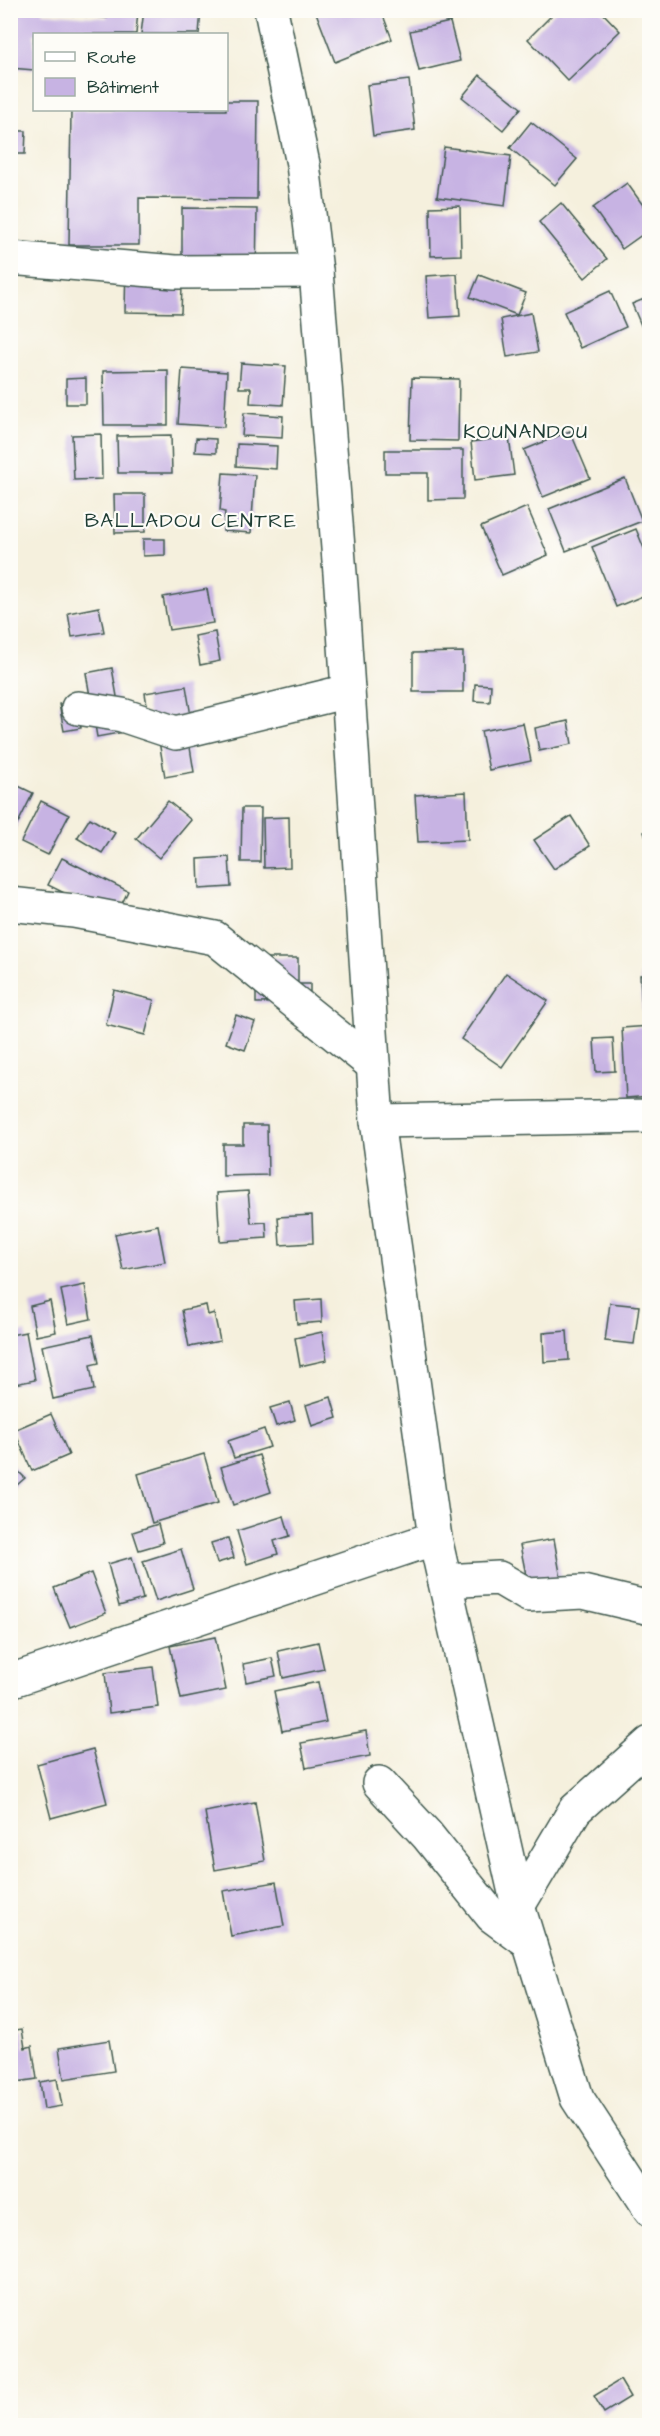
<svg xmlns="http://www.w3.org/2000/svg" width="660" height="2436" font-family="'Architects Daughter',sans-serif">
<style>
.building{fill:#c7b3e3}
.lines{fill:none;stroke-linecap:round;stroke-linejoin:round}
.street-casing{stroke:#3f584d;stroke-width:36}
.street{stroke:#fff;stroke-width:33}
.labels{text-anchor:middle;stroke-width:4.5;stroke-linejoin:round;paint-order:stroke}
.neighbourhood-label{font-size:20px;letter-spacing:1.5px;fill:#1f3d34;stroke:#fdfcf7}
</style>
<rect width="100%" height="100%" fill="#fdfcf7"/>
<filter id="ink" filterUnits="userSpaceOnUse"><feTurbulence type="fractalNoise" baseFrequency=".0167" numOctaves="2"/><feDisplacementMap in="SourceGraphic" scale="12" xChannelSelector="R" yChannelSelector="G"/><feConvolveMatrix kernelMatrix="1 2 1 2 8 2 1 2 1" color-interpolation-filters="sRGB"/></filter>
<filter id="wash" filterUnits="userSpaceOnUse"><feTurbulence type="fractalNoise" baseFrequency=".008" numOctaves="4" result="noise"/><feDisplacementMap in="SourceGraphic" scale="24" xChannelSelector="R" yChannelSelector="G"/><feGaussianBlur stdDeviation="1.35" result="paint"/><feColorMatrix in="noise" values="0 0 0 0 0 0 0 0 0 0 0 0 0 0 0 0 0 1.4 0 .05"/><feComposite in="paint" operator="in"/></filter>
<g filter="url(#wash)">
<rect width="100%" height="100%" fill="#f5f0dd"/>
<g id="blocks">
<g class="building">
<polygon points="10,10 43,10 43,13 107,18 107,10 138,10 136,34 34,34 34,70 10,68"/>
<polygon points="144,10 201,10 199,34 141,34"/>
<polygon points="315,10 381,10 392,39 335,62"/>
<polygon points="557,10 600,10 620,31 568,81 528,39"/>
<polygon points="450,22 460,61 419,71 410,31"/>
<polygon points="480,75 521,108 503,130 462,97"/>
<polygon points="409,80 415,130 373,136 367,85"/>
<polygon points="226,101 258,101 257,199 139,198 139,245 69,245 71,110 226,110"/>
<polygon points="531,122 577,159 555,185 510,148"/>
<polygon points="10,131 26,131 25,154 10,154"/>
<polygon points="444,147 511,156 505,206 437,197"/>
<polygon points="627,183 650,215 650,229 622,249 593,208"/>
<polygon points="561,203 607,259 585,278 539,222"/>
<polygon points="460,206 461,255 431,256 430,207"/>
<polygon points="182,208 257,209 256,286 182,286 181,313 125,312 126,261 182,261"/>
<polygon points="457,274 460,316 429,318 426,276"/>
<polygon points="479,275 526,293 517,315 470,297"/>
<polygon points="610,291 626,327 580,348 564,312"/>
<polygon points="649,297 649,344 632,304"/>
<polygon points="531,313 538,352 507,357 501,319"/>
<polygon points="241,363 286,366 283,405 250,403 251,388 239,388"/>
<polygon points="182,369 227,372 224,427 178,424"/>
<polygon points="168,370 168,425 104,425 103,371"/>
<polygon points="86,378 86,404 66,404 66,379"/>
<polygon points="412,378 459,379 458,441 410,440"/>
<polygon points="244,413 283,416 282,438 242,436"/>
<polygon points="570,431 590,478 543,497 524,450"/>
<polygon points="101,434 102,479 74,480 72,435"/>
<polygon points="171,435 172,473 118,473 117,436"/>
<polygon points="509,437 514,475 475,480 471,442"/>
<polygon points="196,438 216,439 216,453 195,452"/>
<polygon points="237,444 277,446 276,469 236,466"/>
<polygon points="385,450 463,450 463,499 428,500 428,473 385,473"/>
<polygon points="223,473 255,475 251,533 223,531 225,512 220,511"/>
<polygon points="625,478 642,521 566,551 549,509"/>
<polygon points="114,494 145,494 145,532 115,533"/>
<polygon points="527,507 548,555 502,575 481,527"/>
<polygon points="636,529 650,563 650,593 616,607 592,547"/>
<polygon points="143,539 165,539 165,555 143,556"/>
<polygon points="207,589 213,623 169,630 163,597"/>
<polygon points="99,607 104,632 72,637 68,613"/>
<polygon points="215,632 220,661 200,665 195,636"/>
<polygon points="463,652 463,692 413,692 413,653"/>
<polygon points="112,668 119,708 141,729 97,737 86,673"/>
<polygon points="475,684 491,685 490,702 474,701"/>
<polygon points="186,686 192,722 151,730 145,693"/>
<polygon points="76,701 81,728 64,731 59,704"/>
<polygon points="568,721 572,744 539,751 535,728"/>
<polygon points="523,723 531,761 489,770 481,731"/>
<polygon points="188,735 194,772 165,777 159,741"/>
<polygon points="10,782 33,793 13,833 10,832"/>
<polygon points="466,792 468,840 418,842 415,795"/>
<polygon points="41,801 69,815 48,855 21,842"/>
<polygon points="168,801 191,820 159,858 136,839"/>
<polygon points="242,808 261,808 260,862 241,862"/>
<polygon points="571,816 590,846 554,869 534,840"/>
<polygon points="289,817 290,867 264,868 263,818"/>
<polygon points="90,818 115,833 102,853 77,838"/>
<polygon points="650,830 650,847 649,847 644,832"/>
<polygon points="229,857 231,887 199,889 198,859"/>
<polygon points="62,858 128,891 115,918 48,885"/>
<polygon points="256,958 298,958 298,984 310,984 310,1002 256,1003"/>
<polygon points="506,973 548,1001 502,1067 461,1039"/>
<polygon points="650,974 650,1010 642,1010 640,975"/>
<polygon points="114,990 154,1000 145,1035 106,1025"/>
<polygon points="236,1015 255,1022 245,1050 226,1043"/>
<polygon points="650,1026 650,1096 626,1098 622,1028"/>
<polygon points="613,1038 615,1071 596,1072 594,1039"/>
<polygon points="243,1125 267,1125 268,1175 223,1176 223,1144 243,1144"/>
<polygon points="248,1191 251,1223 266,1222 267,1238 220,1241 217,1193"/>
<polygon points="312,1215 313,1243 280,1245 278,1217"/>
<polygon points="158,1225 165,1262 123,1270 115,1234"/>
<polygon points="85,1285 91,1319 68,1324 61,1290"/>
<polygon points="321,1299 322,1322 297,1324 295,1301"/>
<polygon points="50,1301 56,1332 36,1336 30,1306"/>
<polygon points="610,1303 639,1306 634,1344 605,1341"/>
<polygon points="206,1305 208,1315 214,1313 220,1341 189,1347 182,1310"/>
<polygon points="567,1331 569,1360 544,1362 543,1333"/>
<polygon points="26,1332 35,1380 10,1385 10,1335"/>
<polygon points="322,1332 327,1360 300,1366 295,1338"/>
<polygon points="93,1335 99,1363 90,1365 94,1390 53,1399 42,1346"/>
<polygon points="331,1397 337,1418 312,1426 306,1405"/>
<polygon points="290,1402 295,1420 276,1426 270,1408"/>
<polygon points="51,1414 69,1455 32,1471 14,1430"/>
<polygon points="264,1429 270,1447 234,1458 228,1441"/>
<polygon points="204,1454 218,1503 152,1523 138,1474"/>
<polygon points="259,1455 271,1492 233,1505 221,1467"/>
<polygon points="10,1463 25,1478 10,1491"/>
<polygon points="284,1516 290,1536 274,1541 278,1554 247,1564 237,1531"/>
<polygon points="158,1524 163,1543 139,1550 133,1532"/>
<polygon points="228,1538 234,1558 217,1563 211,1543"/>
<polygon points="554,1539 561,1579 528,1585 520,1545"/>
<polygon points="181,1549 193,1589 156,1601 143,1561"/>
<polygon points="132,1557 143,1599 119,1606 108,1564"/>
<polygon points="91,1573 106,1613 70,1627 54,1588"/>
<polygon points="215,1637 226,1690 181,1699 170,1646"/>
<polygon points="318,1642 324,1669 283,1678 278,1651"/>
<polygon points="272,1658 276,1676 246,1682 243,1664"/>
<polygon points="153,1667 158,1707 109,1713 105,1673"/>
<polygon points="318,1682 326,1722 282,1731 274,1691"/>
<polygon points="366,1731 370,1756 306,1768 301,1743"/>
<polygon points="93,1749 107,1803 51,1818 37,1764"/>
<polygon points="255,1802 265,1861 215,1870 205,1812"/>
<polygon points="276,1882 284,1926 231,1936 223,1891"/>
<polygon points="22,2029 25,2048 32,2046 37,2079 10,2083 10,2031"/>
<polygon points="109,2040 114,2071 64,2079 59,2048"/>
<polygon points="57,2079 62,2106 44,2109 40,2082"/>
<polygon points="620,2380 630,2397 604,2413 594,2396"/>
</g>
</g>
</g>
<g filter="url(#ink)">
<use href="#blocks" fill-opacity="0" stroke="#3f584d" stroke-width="1.5"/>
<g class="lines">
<g class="street-casing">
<g id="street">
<polyline points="271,10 303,164 316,271 341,586 377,1121 435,1538 518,1906 577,2098 650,2210"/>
<polyline points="10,258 175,272 316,271"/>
<polyline points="78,708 122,715 176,733 348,691"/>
<polyline points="10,904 74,911 215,938 373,1065"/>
<polyline points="377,1121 650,1116"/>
<polyline points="445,1581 499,1578 528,1595 583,1592 650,1608"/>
<polyline points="10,1681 435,1538"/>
<polyline points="379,1783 427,1835 492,1916 530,1944"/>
<polyline points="518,1906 575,1810 650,1743"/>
</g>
</g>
<use href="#street" class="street"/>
</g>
</g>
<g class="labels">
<g class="neighbourhood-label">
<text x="526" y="438">KOUNANDOU</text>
<text x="191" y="527">BALLADOU CENTRE</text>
</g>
</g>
<rect width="660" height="2436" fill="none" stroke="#fdfcf7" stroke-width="36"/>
<rect x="33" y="33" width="195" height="78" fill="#fdfcf7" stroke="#a4b0a9" stroke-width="1.5"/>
<rect x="45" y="52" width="30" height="9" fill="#ffffff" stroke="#a4b0a9" stroke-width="1.5"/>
<text x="87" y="63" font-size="18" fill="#1f3d34">Route</text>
<rect x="45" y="78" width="30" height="18" fill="#c7b3e3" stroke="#a4b0a9" stroke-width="1.5"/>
<text x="87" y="93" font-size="18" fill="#1f3d34">Bâtiment</text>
</svg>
